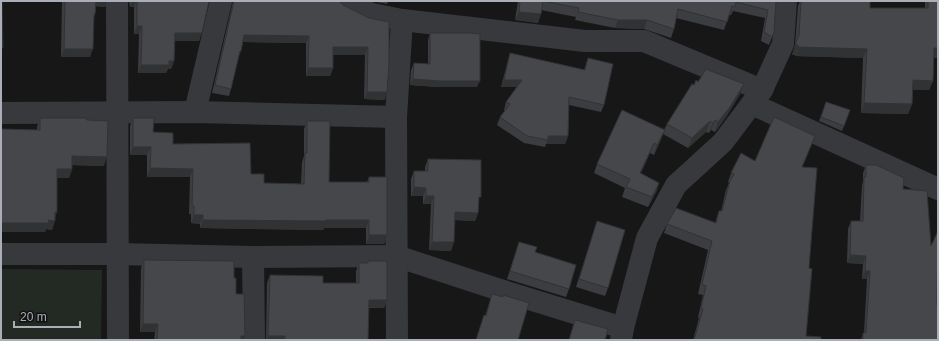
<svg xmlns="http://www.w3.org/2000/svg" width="939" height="341" font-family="Helvetica,sans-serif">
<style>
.green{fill:#232a24}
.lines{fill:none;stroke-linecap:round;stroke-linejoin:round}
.minor{stroke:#38393d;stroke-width:22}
.wall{fill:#3c3d40}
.shaded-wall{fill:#313234}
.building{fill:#46474b;stroke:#313234}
</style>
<rect width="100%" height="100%" fill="#171718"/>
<polygon class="green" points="1,269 102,270 101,340 1,340"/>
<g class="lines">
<g class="minor">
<polyline points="117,1 118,340"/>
<polyline points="346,1 372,14 402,20 585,41 644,41 762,90"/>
<polyline points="752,104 938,189"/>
<polyline points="195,112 221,1"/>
<polyline points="1,113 195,112 396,117"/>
<polyline points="1,254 118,254 253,257 396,256 497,289 623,328"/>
<polyline points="253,257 254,340"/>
<polyline points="397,340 396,117 402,20"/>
<polyline points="621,340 623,328 647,238 676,185 723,142 762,90 783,44 786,1"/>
</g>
</g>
<g class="wall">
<polygon points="62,1 107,1 105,7 96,6 95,14 94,18 90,57 61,57"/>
<polygon points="129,1 209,1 199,41 175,41 174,61 171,69 168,69 166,73 138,73 139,34 134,34 134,7 130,7"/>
<polygon points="233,1 339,1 343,5 369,18 385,100 364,99 365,55 333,55 333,68 330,76 306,76 306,43 243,42 241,51 238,58 231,89 229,96 212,93"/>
<polygon points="374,1 391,1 388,2 387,4 376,2"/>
<polygon points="518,1 776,1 774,32 769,45 761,41 765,18 733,11 731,15 729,15 724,30 676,18 674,29 671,38 644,29 615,28 575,20 576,17 541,10 538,23 515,20"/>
<polygon points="800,1 870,1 870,8 925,8 925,1 938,1 933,58 933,81 929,90 913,90 912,104 908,114 861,113 863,58 795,56 795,55 792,55 795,45 798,6"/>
<polygon points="430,33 477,87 437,87 410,85 411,70 414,63 428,64 428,40"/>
<polygon points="510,53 584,70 588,58 604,105 601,112 569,105 568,136 565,144 546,144 545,147 524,143 497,125 500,117 505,111 504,110 506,102 517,87 501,87 508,60"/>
<polygon points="698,82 740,94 726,117 715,132 711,130 709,133 706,132 688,148 663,134 654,155 650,153 641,173 659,183 656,192 648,207 622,197 625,188 594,173 597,164 664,130 667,124"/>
<polygon points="826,102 850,110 842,131 819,121"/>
<polygon points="40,118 104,166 72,165 72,169 69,178 57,178 55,217 52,230 46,229 45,232 1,232 1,129 37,130 37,127"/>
<polygon points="133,118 153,132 173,144 251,174 264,183 301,184 302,162 304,156 304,129 307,121 329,182 367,182 369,177 387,235 384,244 366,244 366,228 324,228 323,230 200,228 200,224 191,223 191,214 189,214 190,177 147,177 147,155 130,155 130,126"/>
<polygon points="815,136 802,167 809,268 806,336 693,340 699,318 698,317 703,295 698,294 708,250 664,233 667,224 715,223 719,211 721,211 726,190 729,183 728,182 731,173 755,161"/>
<polygon points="428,159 479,202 478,213 475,221 455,220 451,251 429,250 431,204 423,204 423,196 411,196 411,179 414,171 425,171 425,167"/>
<polygon points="866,165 903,189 931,246 937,305 938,340 861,340 863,333 864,333 867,279 862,279 863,264 847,263 848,229 851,221 860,221 862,185 863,181 863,173"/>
<polygon points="597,221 608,288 605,296 576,287"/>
<polygon points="519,242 535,252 569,289 566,297 507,279"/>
<polygon points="144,260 234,278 236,294 245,336 244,340 154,340 155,332 140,332 141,268"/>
<polygon points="368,261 387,300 384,308 368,308 368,340 266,340 267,283 270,275 323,283 356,283 356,271 359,263 368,263"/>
<polygon points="492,294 518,340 476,340 484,315 485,316"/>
</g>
<g class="shaded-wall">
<polygon points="95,1 107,1 105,7 93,6"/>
<polygon points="132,1 136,1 134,7 130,7"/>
<polygon points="519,12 541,14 538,23 515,20"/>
<polygon points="618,20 647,20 644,29 615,28"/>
<polygon points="137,26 142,26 139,34 134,34"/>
<polygon points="175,33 202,33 199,41 172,41"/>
<polygon points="244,35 309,36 306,43 242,42"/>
<polygon points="795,45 798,45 795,55 792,55"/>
<polygon points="333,47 368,47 365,55 331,55"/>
<polygon points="798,47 867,49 863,58 795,56"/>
<polygon points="934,48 938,48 938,58 930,58"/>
<polygon points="64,49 93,49 90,57 61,57"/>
<polygon points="169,61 174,61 171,69 168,69 166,73 138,73 141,65"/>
<polygon points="308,68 333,68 330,76 306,76"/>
<polygon points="413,79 480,81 477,87 437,87 410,85"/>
<polygon points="504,80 522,80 519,87 501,87"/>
<polygon points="913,80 933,81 929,90 910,90"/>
<polygon points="744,84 740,94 726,117 715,132 718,122"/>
<polygon points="367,92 387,92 385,100 364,99"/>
<polygon points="864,103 912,104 908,114 861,113"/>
<polygon points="715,120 711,130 709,133 713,123"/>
<polygon points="710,121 706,132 688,148 692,138"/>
<polygon points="665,130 661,140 654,155 657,145"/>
<polygon points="548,136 568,136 565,144 546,144"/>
<polygon points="654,143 650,153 636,183 640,173"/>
<polygon points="133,147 151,147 147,155 130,155"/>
<polygon points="72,156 107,157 104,166 69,165"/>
<polygon points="150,168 193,169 190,177 147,177"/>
<polygon points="57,169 72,169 69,178 54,178"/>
<polygon points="659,183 656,192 648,207 652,197"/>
<polygon points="414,187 426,188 423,196 411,196"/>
<polygon points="426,196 434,196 431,204 423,204"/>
<polygon points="55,212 57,212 54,221 55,221 52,230 46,229 45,232 1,232 1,223 48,220"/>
<polygon points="455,212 478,213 475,221 452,220"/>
<polygon points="194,215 203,215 200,224 191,223"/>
<polygon points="203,220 369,220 366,228 324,228 323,230 200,228"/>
<polygon points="369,235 387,235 384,244 366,244"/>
<polygon points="432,242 454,242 451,251 429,250"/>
<polygon points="850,255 866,256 863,264 847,263"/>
<polygon points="865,271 870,271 867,279 862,279"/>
<polygon points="369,300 387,300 384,308 366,307"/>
<polygon points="143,324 158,324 155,332 140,332"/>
<polygon points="241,336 245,336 244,340 239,340"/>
<polygon points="268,336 285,336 284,340 267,340"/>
</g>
<g class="building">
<polygon points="1,1 2,1 3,48 1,48 1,70"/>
<polygon points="65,1 96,1 95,14 94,14 93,49 64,49"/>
<polygon points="137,1 209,1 202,33 175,33 174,61 169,61 169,65 141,65 142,26 137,26"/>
<polygon points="234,1 339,1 343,5 369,18 389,22 389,64 387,92 367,92 368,47 333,47 333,68 308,68 309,36 244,35 241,51 240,51 231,89 215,85"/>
<polygon points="520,1 776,1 774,32 772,37 764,32 768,10 736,2 735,7 732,6 727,22 678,9 674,29 647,20 618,20 578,12 579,8 543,1 541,14 519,12"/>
<polygon points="801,1 870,1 870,8 928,8 928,1 938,1 938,48 934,48 933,81 913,80 912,104 864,103 867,49 798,47 798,45 795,45 799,35"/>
<polygon points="430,33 468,33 480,34 480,81 440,81 413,79 414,63 430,64"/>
<polygon points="510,53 585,70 588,58 613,64 604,105 569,97 568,136 548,136 548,140 527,136 500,117 510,104 506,102 522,80 504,80"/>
<polygon points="706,69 744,84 730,107 718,122 715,120 713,123 710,121 692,138 667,124 692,84 694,85 696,80 698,82"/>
<polygon points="826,102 850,110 844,126 821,117"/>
<polygon points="622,110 665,130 657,145 654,143 640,173 659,183 652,197 626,187 630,179 597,164"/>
<polygon points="774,117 815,136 802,167 817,168 809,268 812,269 806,336 821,337 821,340 694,340 703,309 701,308 706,286 702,284 712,241 667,224 676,208 716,223 719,211 722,211 730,181 734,174 731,173 741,153 755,161"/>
<polygon points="40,118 86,118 87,120 108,121 107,157 72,156 72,169 57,169 57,212 55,212 55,221 48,220 49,223 1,223 1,129 40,130"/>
<polygon points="133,118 154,118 153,132 173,133 173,144 250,143 251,174 264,174 264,183 304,184 305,153 307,153 307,121 330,121 329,182 369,182 369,177 387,177 387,235 369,235 369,220 326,220 326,221 203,220 203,215 194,215 194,206 192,205 193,169 150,168 151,147 133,147"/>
<polygon points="428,159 481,160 481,197 479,197 478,213 455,212 454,242 432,242 434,196 426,196 426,188 414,187 414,171 428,171"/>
<polygon points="866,165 876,165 904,178 903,189 927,191 931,246 938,231 937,305 938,305 938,340 863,340 863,333 866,333 870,271 865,271 866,256 850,255 851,221 863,221 864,177 866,177"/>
<polygon points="597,221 625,230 608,288 579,279"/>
<polygon points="519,242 537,247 535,252 576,265 569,289 510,271"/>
<polygon points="144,260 234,261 234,278 236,278 236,294 244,294 245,336 241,336 241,340 157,340 158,324 143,324"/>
<polygon points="368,261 387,261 387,300 369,300 368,340 285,340 285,336 268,336 270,275 323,276 323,283 359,283 359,263 368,263"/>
<polygon points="492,294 503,297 503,295 529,303 518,340 476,340 484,315 486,316"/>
<polygon points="575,320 608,329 605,340 569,340"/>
</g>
<rect width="939" height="341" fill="none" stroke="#aaafb7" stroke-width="4"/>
<path d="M14 321v6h66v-6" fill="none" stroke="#aaafb7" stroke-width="2"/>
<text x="20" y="321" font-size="12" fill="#aaafb7" stroke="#121213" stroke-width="3" paint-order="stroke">20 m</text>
</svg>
